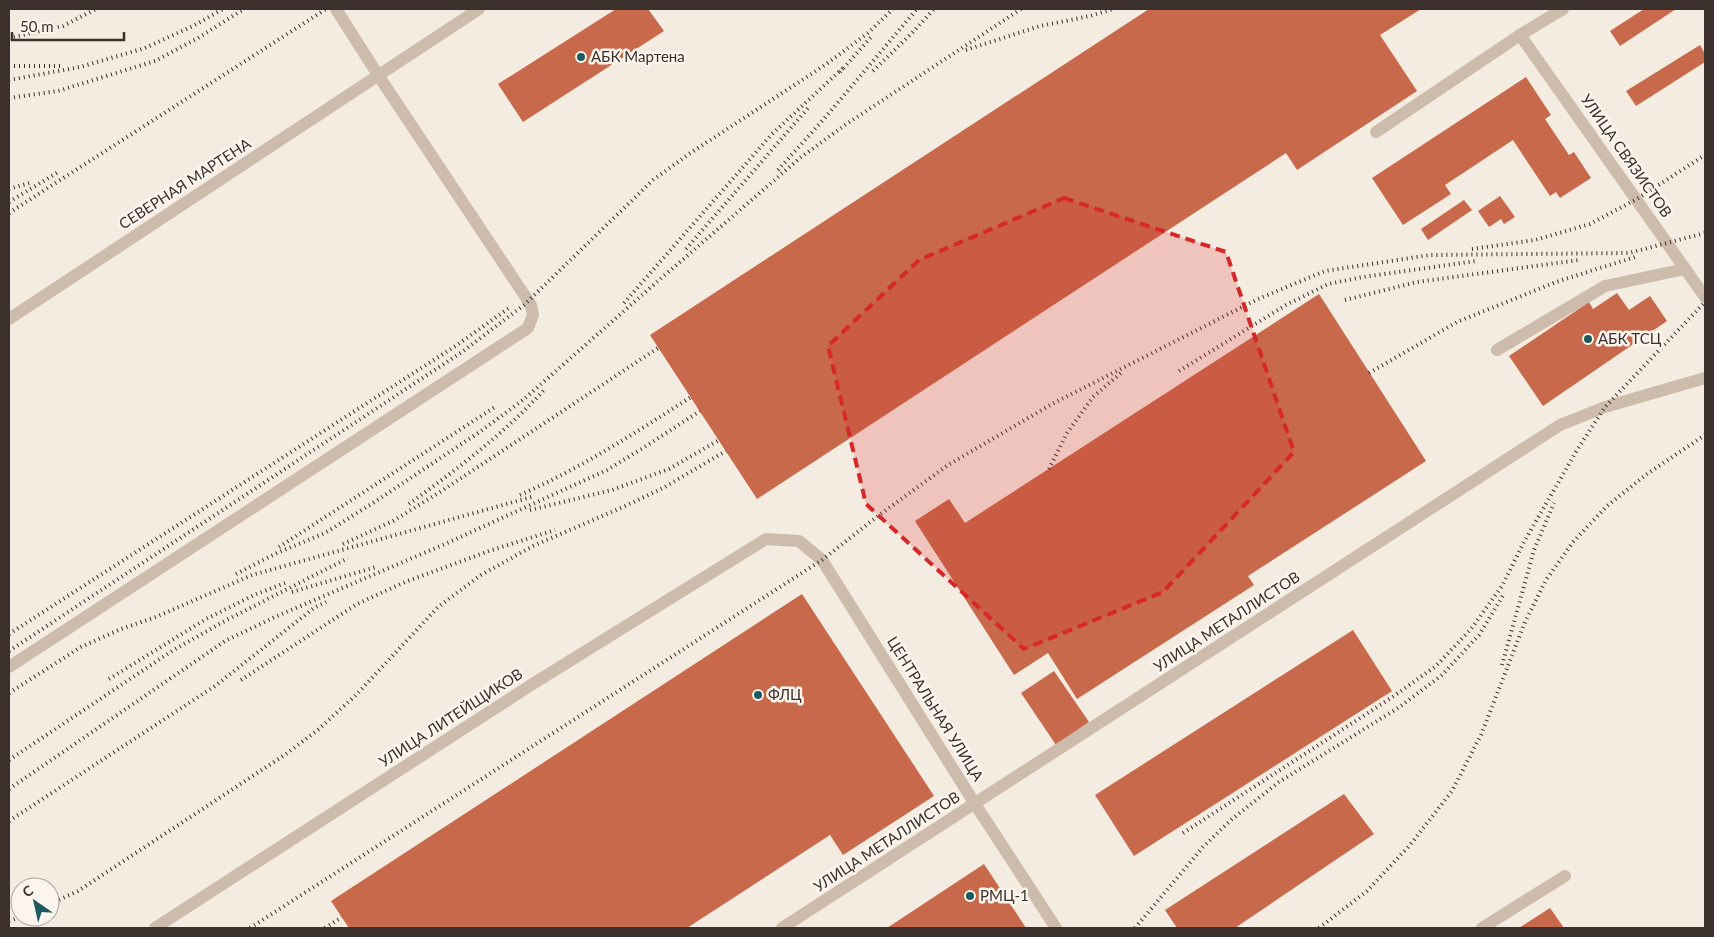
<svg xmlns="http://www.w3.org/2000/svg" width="1714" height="937" font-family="Lato,sans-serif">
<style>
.building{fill:#c8694b}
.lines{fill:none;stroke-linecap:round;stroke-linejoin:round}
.minor{stroke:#cdbbac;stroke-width:12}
.rail{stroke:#3b302b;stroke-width:4;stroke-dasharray:1 4;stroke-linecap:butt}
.marked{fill:#d62828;fill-opacity:0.2;stroke:#d62828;stroke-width:4;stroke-dasharray:10 6;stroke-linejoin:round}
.poi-dot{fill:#1f5a5e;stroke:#fbf5ee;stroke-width:2}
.labels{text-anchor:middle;stroke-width:5;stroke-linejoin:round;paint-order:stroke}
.poi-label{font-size:15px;fill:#3b302b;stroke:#fbf5ee;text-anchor:start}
.street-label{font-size:15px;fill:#3b302b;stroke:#fbf5ee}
</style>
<rect width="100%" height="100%" fill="#f4ebe1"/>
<g class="building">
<polygon points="616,9 648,9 664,31 523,122 498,84"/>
<polygon points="1149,9 1421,9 1380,35 1417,91 1297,170 1286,153 757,499 650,335"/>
<polygon points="1644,9 1676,9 1620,46 1610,31"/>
<polygon points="1700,45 1705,54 1705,62 1636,106 1626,91"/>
<polygon points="1526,77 1551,115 1545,119 1569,155 1574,152 1591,178 1560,198 1556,192 1550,196 1513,140 1445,185 1451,194 1403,225 1372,178"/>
<polygon points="1500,196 1515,217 1504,224 1501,219 1489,227 1478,211"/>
<polygon points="1464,200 1472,210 1428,240 1421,229"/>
<polygon points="1617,293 1629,310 1650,296 1667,321 1543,406 1509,356 1589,302 1593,309"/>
<polygon points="1319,294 1426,461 1248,576 1254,585 1077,699 1048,653 1014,675 915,521 949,499 965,523"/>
<polygon points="802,594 934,796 843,855 830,835 687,928 349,928 331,901"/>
<polygon points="1353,630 1392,691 1134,856 1095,795"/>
<polygon points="1054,671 1089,722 1056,745 1021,693"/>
<polygon points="1344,794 1374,834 1235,928 1177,928 1165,910"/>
<polygon points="984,864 1026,928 887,928"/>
<polygon points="1550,908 1564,928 1519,928"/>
</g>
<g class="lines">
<g class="minor">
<polyline points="1520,35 1705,297"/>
<polyline points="1376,132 1520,35 1563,9"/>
<polyline points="9,319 479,9"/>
<polyline points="1497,350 1605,286 1685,269"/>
<polyline points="9,667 528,328 533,315 531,305 378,75 336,9"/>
<polyline points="155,928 531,685 766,539 799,541 822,560 975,804 1056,928"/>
<polyline points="782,928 1560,425 1605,407 1705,378"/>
<polyline points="1482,928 1565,876"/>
</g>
<g class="rail">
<polyline points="9,38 63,26 96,9"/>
<polyline points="966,50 1040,26 1090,16 1113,9"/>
<polyline points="9,66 60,66"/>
<polyline points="873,71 912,33 934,9"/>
<polyline points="840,72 872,36"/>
<polyline points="9,80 80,67 145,48 193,26 223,9"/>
<polyline points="9,98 58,91 155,61 198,38 244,9"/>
<polyline points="778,170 823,120 917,9"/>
<polyline points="9,189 33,182"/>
<polyline points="9,202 60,171"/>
<polyline points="9,213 326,9"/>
<polyline points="686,249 809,107"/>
<polyline points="1472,249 1535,240 1590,224 1637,199 1705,155"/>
<polyline points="1345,300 1417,282 1579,260"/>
<polyline points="624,303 772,134 844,67"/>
<polyline points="1179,371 1286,305 1328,284 1363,277 1476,261"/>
<polyline points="1369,373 1457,322 1556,282 1638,256"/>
<polyline points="1049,469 1067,433 1093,397 1121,373"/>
<path d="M 520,495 C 581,468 635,433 691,397"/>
<path d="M 409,504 C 456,470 505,433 544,390"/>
<polyline points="530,510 612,490 669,469 719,440"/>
<polyline points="343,544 393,521 440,492 658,348"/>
<polyline points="279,547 495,407"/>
<polyline points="236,574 277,553 325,533 373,503 481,431 523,400 658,281 800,158 845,125 1021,9"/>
<polyline points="292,592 376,567"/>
<polyline points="9,634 457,345 509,308"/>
<polyline points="9,651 462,352 524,305 653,180 689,154 825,65 868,33 893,9"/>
<polyline points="1502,665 1534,550 1554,503"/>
<polyline points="109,679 206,619 254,595 285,583"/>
<polyline points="241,680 357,604 405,582 489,551 555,530"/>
<polyline points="9,693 81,647 121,629 156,617 252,575 535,496"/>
<polyline points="9,760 172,651 221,623 348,558"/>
<polyline points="9,789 225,641 275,617 445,544 607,470 643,448 700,411"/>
<polyline points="9,821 215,686 314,608 326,602"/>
<polyline points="1183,833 1394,696 1436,666 1471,629 1502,586 1524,542 1577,450 1605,407 1705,302"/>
<polyline points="50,904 78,891 286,754 319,729 356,695 438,607 481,575 533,546 623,507 663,488 726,451"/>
<polyline points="9,921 21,917"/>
<polyline points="250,928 822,560 878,516 948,465 1052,404 1258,299 1325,271 1430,255 1629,253 1705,233"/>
<polyline points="325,928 342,917"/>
<polyline points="1135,928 1203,847 1232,819 1279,782 1398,708 1442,675 1479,635 1504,594"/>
<polyline points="1319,928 1367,891 1410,845 1452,791 1481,735 1525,622 1546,580 1573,542 1607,506 1647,474 1705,435"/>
</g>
</g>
<path class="marked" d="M 1064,198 L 1226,252 L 1294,452 L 1163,592 L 1024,649 L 866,504 L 828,346 L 919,260 Z"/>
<g class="poi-dot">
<circle cx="581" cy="57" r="5"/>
<circle cx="1588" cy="339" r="5"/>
<circle cx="758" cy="695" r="5"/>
<circle cx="970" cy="896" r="5"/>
</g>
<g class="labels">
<g class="poi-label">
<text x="591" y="62">АБК Мартена</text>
<text x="1598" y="344">АБК ТСЦ</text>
<text x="768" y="700">ФЛЦ</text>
<text x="980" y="901">РМЦ-1</text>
</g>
<g class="street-label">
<text transform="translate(1626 156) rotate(55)" y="5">УЛИЦА СВЯЗИСТОВ</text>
<text transform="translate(185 184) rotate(-33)" y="5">СЕВЕРНАЯ МАРТЕНА</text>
<text transform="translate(1227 622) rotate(-33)" y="5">УЛИЦА МЕТАЛЛИСТОВ</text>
<text transform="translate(935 709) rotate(58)" y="5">ЦЕНТРАЛЬНАЯ УЛИЦА</text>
<text transform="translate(451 718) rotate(-33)" y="5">УЛИЦА ЛИТЕЙЩИКОВ</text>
<text transform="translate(887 842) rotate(-33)" y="5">УЛИЦА МЕТАЛЛИСТОВ</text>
</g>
</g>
<rect width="1714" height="937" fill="none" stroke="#3b302b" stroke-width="20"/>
<g transform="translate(35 902) rotate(326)"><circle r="24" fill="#fbf5ee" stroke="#aea6a0"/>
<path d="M0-4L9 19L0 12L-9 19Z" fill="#1f5a5e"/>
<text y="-8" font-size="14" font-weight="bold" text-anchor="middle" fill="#3b302b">С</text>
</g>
<path d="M12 32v8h112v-8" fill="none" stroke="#3b302b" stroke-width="2.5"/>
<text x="20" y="32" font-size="15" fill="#3b302b" stroke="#fbf5ee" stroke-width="4" paint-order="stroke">50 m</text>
</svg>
